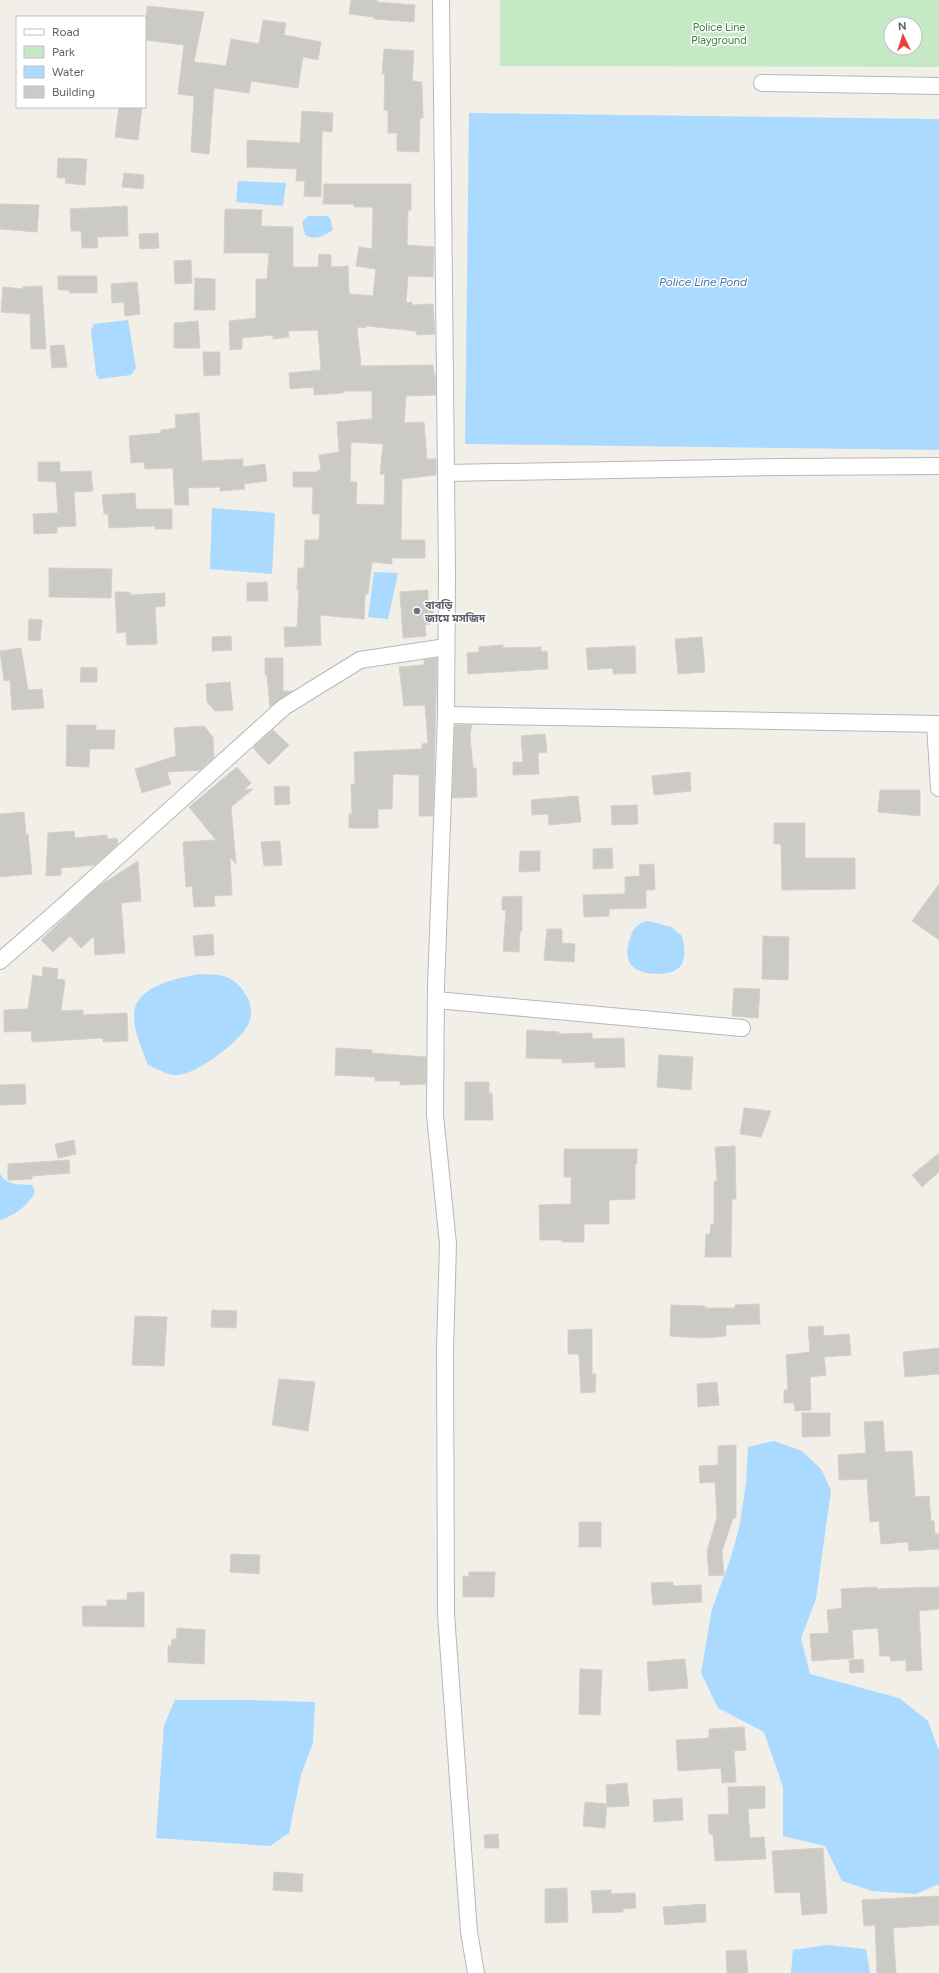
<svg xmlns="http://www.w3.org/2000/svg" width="939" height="1973" font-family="Figtree,'Noto Sans Bengali',sans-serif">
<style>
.green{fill:#c5e8c5;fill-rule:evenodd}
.water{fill:#aadaff}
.building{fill:#cccac5;stroke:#d6d1c6;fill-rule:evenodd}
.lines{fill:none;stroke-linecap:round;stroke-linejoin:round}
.street-casing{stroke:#b5b8bc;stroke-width:18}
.street{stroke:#fff;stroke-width:16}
.worship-dot{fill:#6b7280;stroke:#fff;stroke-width:1.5}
.labels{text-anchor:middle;stroke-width:3;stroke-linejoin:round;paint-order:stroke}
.park-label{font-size:11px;fill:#348238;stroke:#fff}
.worship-label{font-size:11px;font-weight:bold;fill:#5b616d;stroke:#fff;text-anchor:start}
.water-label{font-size:12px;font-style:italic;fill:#4174aa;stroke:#fff}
</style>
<rect width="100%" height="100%" fill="#f1efe8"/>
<path class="green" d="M 500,0 L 939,0 L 939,67 L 500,66 ZM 891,24 L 915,24 L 915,48 L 891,48 Z"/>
<g class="water">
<polygon points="469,113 939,119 939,450 465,444"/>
<polygon points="238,181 286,183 283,206 236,202"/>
<path d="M 308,216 L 327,216 L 330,218 L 333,230 C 323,236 316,241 305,235 L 302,222 Z"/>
<polygon points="128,320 136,368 131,375 99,379 96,374 91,330 94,324"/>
<polygon points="212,508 275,513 272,574 210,569"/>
<polygon points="374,572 398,573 388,619 368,617"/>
<path d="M 648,921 L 671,927 L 682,936 C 684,944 686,956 682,964 C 675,978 637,977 630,963 C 626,955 627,946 630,939 C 633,928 638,923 648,921 Z"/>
<path d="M 200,974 C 208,975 220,974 227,977 C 245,986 259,1010 246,1028 C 235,1045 197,1074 177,1075 C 168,1076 156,1068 148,1065 C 142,1049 134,1032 134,1015 C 134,986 178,978 200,974 Z"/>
<path d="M 0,1174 C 8,1186 19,1184 32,1185 L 35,1192 C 29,1205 14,1216 0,1220 Z"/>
<polygon points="774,1441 802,1451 821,1469 831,1490 816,1599 801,1638 810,1674 899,1698 928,1721 939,1751 939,1884 916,1894 872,1891 842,1881 825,1846 783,1836 783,1787 764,1732 718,1708 701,1673 712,1609 731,1557 739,1528 746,1484 748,1447"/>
<polygon points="175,1700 246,1700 315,1702 313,1743 301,1775 289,1833 270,1846 156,1838 164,1725"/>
<polygon points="827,1945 866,1949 870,1973 791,1973 793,1950"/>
</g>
<g class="building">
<polygon points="351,0 377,0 377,2 415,5 414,22 374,19 374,17 349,14"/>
<polygon points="147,6 204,12 194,62 226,66 231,39 259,44 263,20 286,23 284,35 321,42 318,60 303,57 298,88 251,81 249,93 214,88 209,154 191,152 194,96 178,94 184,45 145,40"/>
<polygon points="384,49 414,51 412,81 422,82 423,118 420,118 419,152 397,151 397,133 388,133 388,110 384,110 385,74 382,74"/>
<polygon points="119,107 142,107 138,140 115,137"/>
<polygon points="302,111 333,113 332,132 322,131 321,197 304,196 305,181 296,181 297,169 247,167 247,140 300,143"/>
<polygon points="58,158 87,159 85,185 65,183 66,178 57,178"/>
<polygon points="124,173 144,175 143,189 122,187"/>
<path d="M 324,184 L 411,184 L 411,210 L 408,210 L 407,245 L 434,247 L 433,277 L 408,276 L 406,303 L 412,302 L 412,305 L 433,304 L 435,334 L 417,335 L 416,331 L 366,326 L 365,328 L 357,327 L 361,366 L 433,365 L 434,374 L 435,374 L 436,395 L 406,396 L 404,423 L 424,422 L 427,459 L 436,459 L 436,475 L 402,479 L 401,540 L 425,540 L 425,558 L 392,558 L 392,564 L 372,562 L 368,594 L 365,594 L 364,619 L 320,615 L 321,645 L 285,647 L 284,627 L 297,627 L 299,590 L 297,590 L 298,568 L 304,568 L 305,540 L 319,540 L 320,514 L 312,514 L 313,487 L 293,487 L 293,472 L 318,472 L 318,470 L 321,470 L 319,455 L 339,452 L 337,422 L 372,419 L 372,391 L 343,391 L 343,393 L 314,395 L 314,387 L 290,389 L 289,373 L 321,370 L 318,330 L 288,331 L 289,337 L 273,339 L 273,335 L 242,338 L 242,349 L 230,350 L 229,321 L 256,318 L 256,279 L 267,279 L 269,253 L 224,253 L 225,209 L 262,210 L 261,226 L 293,227 L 293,267 L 318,267 L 319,254 L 331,255 L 331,267 L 348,266 L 349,294 L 373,296 L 376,269 L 356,266 L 359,247 L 372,249 L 373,207 L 354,207 L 354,204 L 323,204 ZM 351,442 L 383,444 L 380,474 L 385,474 L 384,505 L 356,504 L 357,482 L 350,482 Z"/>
<polygon points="0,204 39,205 37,232 0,229"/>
<polygon points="127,206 128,236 97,237 98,248 82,248 81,231 71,231 70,209"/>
<polygon points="158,233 159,248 140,249 139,234"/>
<polygon points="191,260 192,283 175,284 174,261"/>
<polygon points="58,276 97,276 97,293 69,293 69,290 58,290"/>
<polygon points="195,278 215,279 215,310 194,310"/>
<polygon points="137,282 140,314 125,316 124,302 112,303 111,284"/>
<polygon points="42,286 46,349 31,349 30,314 1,312 3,287 23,289 23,287"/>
<polygon points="198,321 200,348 174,348 174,323"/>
<polygon points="64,345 67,367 52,368 50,346"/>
<polygon points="203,352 220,352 220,375 204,376"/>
<polygon points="199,413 202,461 243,459 243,467 265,464 267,481 244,484 245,489 220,491 220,487 188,488 189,505 175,505 173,468 145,469 144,462 131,463 129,436 161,433 161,430 176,428 175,415"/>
<polygon points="38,462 60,462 60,472 91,471 93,491 74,492 76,526 57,527 57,533 34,534 33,514 58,513 56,482 38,481"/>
<polygon points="135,493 136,509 172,509 172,529 155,529 155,526 109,528 108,514 104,514 102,495"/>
<polygon points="49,568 112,569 111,598 49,597"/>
<polygon points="267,582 268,601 247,601 247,583"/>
<polygon points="428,590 428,602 432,602 434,619 430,619 430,624 425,625 426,636 403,638 400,592"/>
<polygon points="115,592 130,592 130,595 165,593 165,606 155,607 157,644 127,645 126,632 117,633"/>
<polygon points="29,619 42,620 40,641 28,640"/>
<polygon points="231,636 232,650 212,651 212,637"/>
<polygon points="702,637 705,672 678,674 675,639"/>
<polygon points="503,645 503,648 541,647 541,652 547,651 548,669 468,674 467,653 479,652 479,647"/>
<polygon points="635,646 636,673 613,674 613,668 588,670 586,648"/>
<polygon points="21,648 28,690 42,689 44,708 12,710 10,680 4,681 0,651"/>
<polygon points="265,658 283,658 283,691 292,691 270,707 267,675 265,675"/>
<polygon points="437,658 433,816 419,816 419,775 393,774 392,809 378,809 378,828 349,828 349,814 352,814 351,784 355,784 354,752 422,749 422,744 428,743 425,705 404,706 399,667 424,665 424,660"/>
<polygon points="81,667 97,668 97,682 80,682"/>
<polygon points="230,682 233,710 215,711 207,702 206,684"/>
<polygon points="67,725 96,725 96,730 115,730 114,749 90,749 89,767 66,766"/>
<polygon points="455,725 472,725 470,735 473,768 476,768 477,797 452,798"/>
<polygon points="204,726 213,737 214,757 200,770 167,772 171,784 142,793 135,769 176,756 174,728"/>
<polygon points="273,730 289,745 269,765 253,748"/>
<polygon points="545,734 547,752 538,753 539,774 513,775 513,762 523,762 521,736"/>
<polygon points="237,767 251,783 244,790 253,789 231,807 236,864 230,857 232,895 214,896 215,906 194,907 192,886 186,887 183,842 216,840 189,807"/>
<polygon points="690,772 691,791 654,795 652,776"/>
<polygon points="289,786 290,804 275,805 274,787"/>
<polygon points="880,790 920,790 920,816 878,812"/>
<polygon points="578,796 581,822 549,825 548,814 532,815 531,800"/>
<polygon points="637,805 638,824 612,825 611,806"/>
<polygon points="24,812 26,835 28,834 32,874 0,877 0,814"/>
<polygon points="774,823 805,823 805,858 855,858 855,889 782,890 781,844 774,844"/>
<polygon points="74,831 75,838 107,835 107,839 117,838 118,844 95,865 61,868 61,875 46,876 48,833"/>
<polygon points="280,841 282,865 264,866 261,842"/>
<polygon points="612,848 613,868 593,869 593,849"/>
<polygon points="520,851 540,851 540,871 519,872"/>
<polygon points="138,861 141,901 121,903 125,953 95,955 94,936 81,948 70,936 53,952 41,940 99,886"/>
<polygon points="654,864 655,890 646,890 646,908 609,909 609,916 584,917 583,895 625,894 625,877 640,876 639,865"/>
<polygon points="939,884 939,940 912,921"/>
<polygon points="522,896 522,931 520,931 519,952 503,951 506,910 502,910 502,897"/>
<polygon points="547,929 562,929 562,943 575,944 574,962 544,960"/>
<polygon points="213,934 214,955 195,956 193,936"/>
<polygon points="763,936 789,937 788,980 762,979"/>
<polygon points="43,967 58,969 57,979 65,980 61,1011 83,1010 83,1015 127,1013 128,1041 103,1042 103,1038 32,1042 31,1031 4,1032 4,1010 28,1009 33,975 42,977"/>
<polygon points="734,988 760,989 758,1018 732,1016"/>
<polygon points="527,1030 559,1032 559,1034 592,1033 592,1039 624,1038 625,1067 595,1068 595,1062 562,1063 562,1059 526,1058"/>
<polygon points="336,1048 372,1050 372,1053 426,1057 426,1084 400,1085 400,1081 375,1081 375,1077 335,1075"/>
<polygon points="659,1055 693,1057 691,1090 657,1087"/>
<polygon points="465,1082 489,1082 489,1093 492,1093 493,1120 465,1120"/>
<polygon points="25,1084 26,1104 0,1105 0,1085"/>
<polygon points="744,1108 771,1111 761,1137 740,1134"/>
<polygon points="74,1140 76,1154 58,1158 55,1144"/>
<polygon points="735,1146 736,1199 732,1199 731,1257 705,1257 706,1234 710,1234 711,1224 714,1224 714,1181 717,1181 715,1147"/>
<polygon points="564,1149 637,1149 637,1164 635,1164 635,1199 609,1200 609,1224 584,1224 584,1242 562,1242 562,1240 540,1240 539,1205 571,1204 571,1177 564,1177"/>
<polygon points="939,1153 939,1172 922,1187 912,1175"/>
<polygon points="69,1160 70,1173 32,1176 32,1179 8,1180 8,1164"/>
<polygon points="759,1304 760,1324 726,1325 726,1336 704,1338 670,1336 671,1305 705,1306 705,1308 735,1308 735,1305"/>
<polygon points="212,1310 237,1311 236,1328 211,1327"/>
<polygon points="135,1316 167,1317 164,1366 132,1365"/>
<polygon points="823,1326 824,1336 849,1334 851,1355 824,1357 826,1375 810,1377 811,1410 795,1411 794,1403 784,1403 784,1390 788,1390 786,1355 810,1352 808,1327"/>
<polygon points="592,1329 592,1374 596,1374 595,1392 581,1393 579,1354 568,1354 568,1330"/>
<polygon points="939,1348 939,1374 905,1377 903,1352"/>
<polygon points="279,1379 315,1382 308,1431 272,1425"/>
<polygon points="717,1382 719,1405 698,1407 697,1384"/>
<polygon points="802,1413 830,1413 830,1436 802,1437"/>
<polygon points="883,1421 885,1452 912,1451 915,1497 929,1496 931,1521 934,1521 935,1534 939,1534 939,1549 909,1551 908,1542 881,1544 879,1521 870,1522 867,1479 839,1480 838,1455 866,1453 864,1422"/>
<polygon points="736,1445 736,1518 733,1518 722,1551 724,1575 709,1576 707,1551 717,1517 715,1482 700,1483 699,1466 718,1465 718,1446"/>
<rect x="579" y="1522" width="22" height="25"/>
<polygon points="231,1554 260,1555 259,1574 230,1572"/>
<polygon points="469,1572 495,1572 494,1597 463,1597 463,1576 469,1577"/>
<polygon points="673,1582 673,1586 701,1585 702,1602 653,1605 651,1583"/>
<polygon points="877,1587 877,1589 939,1587 939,1609 919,1611 922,1670 906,1671 906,1660 891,1661 890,1656 880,1656 878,1628 852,1630 854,1658 812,1661 810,1634 829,1633 827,1610 842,1608 841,1589"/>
<polygon points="144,1592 144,1627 83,1626 82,1606 107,1606 107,1600 127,1600 127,1593"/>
<polygon points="177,1628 205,1630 204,1664 168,1662 168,1646 171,1646 172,1639 176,1639"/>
<polygon points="685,1659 688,1688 649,1691 647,1662"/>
<polygon points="863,1659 864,1672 850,1673 849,1660"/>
<polygon points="580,1669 602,1670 600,1715 579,1714"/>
<polygon points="744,1727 746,1750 734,1751 736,1782 722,1783 721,1768 678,1771 676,1740 709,1738 709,1729"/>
<polygon points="627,1783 629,1806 607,1807 606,1785"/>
<polygon points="765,1786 765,1808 748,1809 750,1838 764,1837 766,1859 715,1861 713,1834 709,1834 708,1815 729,1814 728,1787"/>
<polygon points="682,1798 683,1820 654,1822 653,1800"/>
<polygon points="585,1802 607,1804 605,1828 583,1826"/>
<polygon points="498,1834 499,1848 485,1848 484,1835"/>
<polygon points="823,1848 827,1913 802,1915 800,1892 775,1893 772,1851"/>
<polygon points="274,1872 303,1874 302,1892 273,1890"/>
<polygon points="567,1888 568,1922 545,1923 545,1889"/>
<polygon points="611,1890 611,1894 635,1893 636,1908 623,1909 623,1912 593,1913 591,1891"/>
<polygon points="939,1896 939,1925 893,1928 896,1973 877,1973 875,1925 864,1926 862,1900"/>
<polygon points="705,1904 706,1922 665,1925 663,1907"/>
<polygon points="746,1950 748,1973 727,1973 726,1951"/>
</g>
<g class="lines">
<g class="street-casing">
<g id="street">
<polyline points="441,0 447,573 446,715 436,987 435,1115 448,1244 445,1349 446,1614 469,1932 476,1973"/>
<polyline points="762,83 939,86"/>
<polyline points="446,473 782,467 939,466"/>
<polyline points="446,715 939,724"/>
<polyline points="935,724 939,788"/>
<polyline points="0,961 61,908 284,707 360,660 446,647"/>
<polyline points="436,1000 742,1028"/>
</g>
</g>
<use href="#street" class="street"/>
</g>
<circle class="worship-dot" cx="417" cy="611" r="4"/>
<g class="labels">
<g class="park-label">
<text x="719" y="31">Police Line<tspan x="719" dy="13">Playground</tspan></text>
</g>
<g class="worship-label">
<text x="425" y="609">বাবড়ি<tspan x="425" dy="13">জামে মসজিদ</tspan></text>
</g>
<g class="water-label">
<text x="703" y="286">Police Line Pond</text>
</g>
</g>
<rect x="16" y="16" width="130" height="92" fill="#ffffff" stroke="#bfc1c3"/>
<rect x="24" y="29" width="20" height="6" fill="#ffffff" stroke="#bfc1c3"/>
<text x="52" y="36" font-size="12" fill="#5f6368">Road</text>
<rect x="24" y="46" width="20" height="12" fill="#c5e8c5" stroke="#bfc1c3"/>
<text x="52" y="56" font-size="12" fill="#5f6368">Park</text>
<rect x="24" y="66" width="20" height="12" fill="#aadaff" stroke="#bfc1c3"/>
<text x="52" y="76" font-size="12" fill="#5f6368">Water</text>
<rect x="24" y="86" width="20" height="12" fill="#cccac5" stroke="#bfc1c3"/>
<text x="52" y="96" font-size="12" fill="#5f6368">Building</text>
<g transform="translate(903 36) rotate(356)"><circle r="19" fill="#ffffff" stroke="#bfc1c3"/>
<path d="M0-3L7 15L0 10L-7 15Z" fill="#ea4335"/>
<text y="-6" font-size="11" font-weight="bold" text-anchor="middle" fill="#5f6368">N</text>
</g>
</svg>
